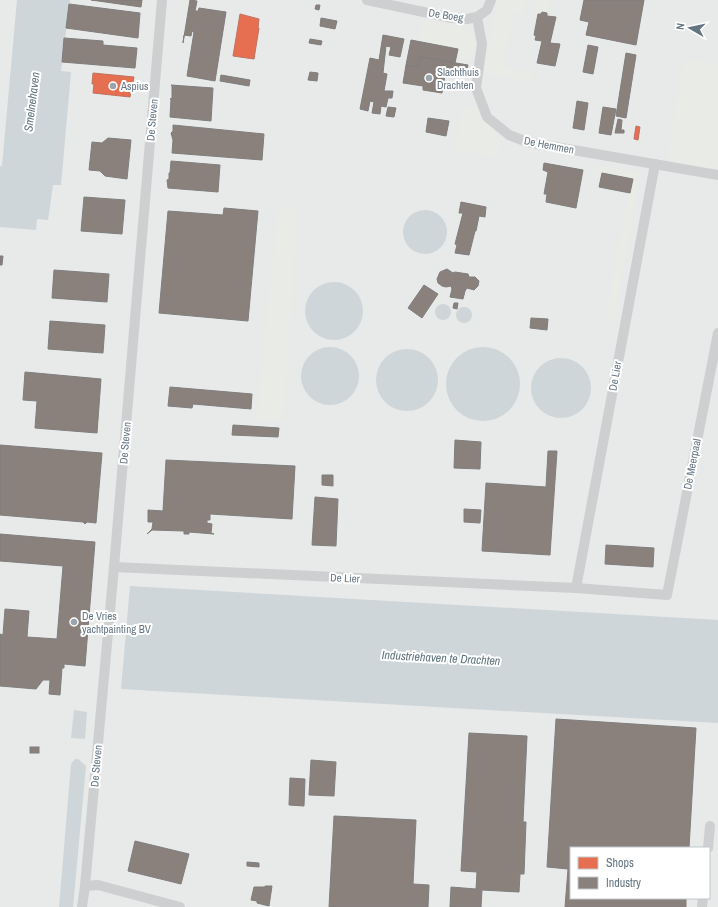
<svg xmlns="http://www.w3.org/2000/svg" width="718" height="907" font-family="'Archivo Narrow',sans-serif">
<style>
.built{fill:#e8e9e9;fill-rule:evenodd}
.green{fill:#e8ebe6}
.water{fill:#ced6d9}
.shops{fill:#e76f51;stroke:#c07160}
.industry{fill:#8a817c;stroke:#7f7e7e}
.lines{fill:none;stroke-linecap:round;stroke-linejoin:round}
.minor{stroke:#cecfd0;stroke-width:10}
.poi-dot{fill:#99a4ac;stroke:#fff;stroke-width:1.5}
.labels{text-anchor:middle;stroke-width:4;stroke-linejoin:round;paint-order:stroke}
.street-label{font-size:11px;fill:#657683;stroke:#fff}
.poi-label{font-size:11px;fill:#657683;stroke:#fff;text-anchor:start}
.water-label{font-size:12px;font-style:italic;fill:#60757c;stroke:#fff}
</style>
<rect width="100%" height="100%" fill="#f9f9f9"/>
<path class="built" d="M 0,0 L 718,0 L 718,907 L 0,907 ZM 571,848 L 709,848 L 709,898 L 571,898 Z"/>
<g class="green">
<path d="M 497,0 L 526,0 L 524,14 L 513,14 L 504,63 L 507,69 C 515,71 524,69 531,73 L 531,82 L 484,73 Z"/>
<polygon points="538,0 550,0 547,14 536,12"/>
<polygon points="423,19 457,26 470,30 476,41 472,59 417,49"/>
<polygon points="683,59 718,64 718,173 667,164"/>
<polygon points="464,105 478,109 489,125 498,133 497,136 500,138 497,158 455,150"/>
<polygon points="595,165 636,171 638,172 640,178 614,320 606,318 628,192 624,179 593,173"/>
<polygon points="285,206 293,207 298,210 283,421 256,420 278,212"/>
</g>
<g class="water">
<polygon points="17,0 70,0 61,71 71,72 61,185 53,185 48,220 37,219 36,230 0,227 0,166 2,166"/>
<circle cx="425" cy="232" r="22"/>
<circle cx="334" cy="311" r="29"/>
<circle cx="443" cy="312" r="8"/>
<circle cx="464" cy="315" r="8"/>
<circle cx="330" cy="376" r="29"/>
<circle cx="483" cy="384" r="37"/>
<circle cx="407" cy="380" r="31"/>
<circle cx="561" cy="388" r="30"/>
<polygon points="130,586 718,620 718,723 121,689"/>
<polygon points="74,710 87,712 85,739 71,738"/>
<polygon points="75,759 78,759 86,766 73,907 59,907 71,764"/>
</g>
<g class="shops">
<polygon points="240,14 259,19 258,28 259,28 254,59 233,56"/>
<polygon points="93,73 134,77 130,97 93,93 94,84 92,84"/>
<polygon points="636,126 640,127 638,140 634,139"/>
</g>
<g class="industry">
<polygon points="91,0 142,0 141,7"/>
<polygon points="190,0 197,1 195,11 198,11 199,8 226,12 215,81 187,76 194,32 192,31 191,36 184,35 183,43"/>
<polygon points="584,0 644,0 636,45 586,35 589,22 580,20"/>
<polygon points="69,4 140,13 138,38 66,28"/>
<polygon points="316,5 320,5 319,10 315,9"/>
<polygon points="542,12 547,13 547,16 556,17 550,43 560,44 555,66 537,63 542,41 535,40 536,36 534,35 538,14 541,14"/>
<polygon points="321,18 337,21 335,29 320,26"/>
<polygon points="383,35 404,39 400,57 389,55 391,47 386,46 383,73 387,74 384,91 393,91 392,98 388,98 386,107 381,106 380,114 372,113 374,102 370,101 368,111 360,109 370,58 379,60"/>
<polygon points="64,38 103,41 103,45 137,48 135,68 62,62"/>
<polygon points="310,39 322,41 321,45 309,43"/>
<polygon points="411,40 458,49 455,63 420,57 419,67 406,65"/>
<polygon points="588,45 598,47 593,74 583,72"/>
<polygon points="626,53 636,55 626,118 616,116"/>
<polygon points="420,57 468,65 466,73 446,69 442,93 423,90 423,86 403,83 406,65 419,67"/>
<polygon points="310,72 318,73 317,81 308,80"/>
<polygon points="221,75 250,80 249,86 220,81"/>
<polygon points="171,85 213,88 211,121 170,117 171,99 170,99 172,98 172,86"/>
<polygon points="577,101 588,103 584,130 573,128"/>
<polygon points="388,107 396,108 394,117 386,116"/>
<polygon points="603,107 616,109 611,135 599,133"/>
<polygon points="428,118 449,121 446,136 426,132"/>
<polygon points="618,119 622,120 621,130 624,130 624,133 615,133"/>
<polygon points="173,125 264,134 262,160 172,153 173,140 171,133 173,131"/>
<polygon points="108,138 131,140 127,179 105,176 100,171 89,170 92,142 102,143"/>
<polygon points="171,161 220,165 218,192 168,188 167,180 169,179 169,173 170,173"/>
<polygon points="544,163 583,170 576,208 546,202 547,194 544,194 548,172 543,170"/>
<polygon points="602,173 633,179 630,193 599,187"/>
<polygon points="84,197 125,200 122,234 81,231"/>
<polygon points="461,202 486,207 485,217 479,216 476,231 475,231 469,255 455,253 457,245 455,244 463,213 459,213"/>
<polygon points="224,208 258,211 248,321 159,313 168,211 223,215"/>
<polygon points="0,256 3,256 2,265 0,265"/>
<polygon points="447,269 453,273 455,272 468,274 469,277 475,277 479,281 478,286 474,290 467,288 465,291 463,299 450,297 452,289 451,286 446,287 442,286 438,283 437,279 440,272"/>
<polygon points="54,270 109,274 107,302 52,298"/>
<polygon points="424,285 438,294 422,318 408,308"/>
<polygon points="454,303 458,303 457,309 453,308"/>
<polygon points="531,318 548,319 547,330 530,328"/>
<polygon points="50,321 105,325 103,353 48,349"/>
<polygon points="25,372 101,379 97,433 35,428 37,401 23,400"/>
<polygon points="170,387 252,394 251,409 193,404 192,408 168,406"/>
<polygon points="233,425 279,428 278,437 232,435"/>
<polygon points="455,440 481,442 480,469 454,468"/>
<polygon points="0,445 102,453 96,523 87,522 85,524 83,522 0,515"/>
<polygon points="548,451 557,451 550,555 482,551 486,483 546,487"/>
<polygon points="166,460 295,466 292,519 210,514 210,520 207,520 207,523 212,524 211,533 214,534 189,532 189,534 184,534 184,531 152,530 147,534 152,529 153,522 148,522 148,510 163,511"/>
<polygon points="322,475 333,475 333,486 322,485"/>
<polygon points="315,497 338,499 336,546 312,545"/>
<polygon points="464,509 481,510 480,523 464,522"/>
<polygon points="0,534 95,542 85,666 64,664 64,668 62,668 60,695 49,694 50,680 43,680 36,689 0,686 0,634 3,635 5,609 29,611 27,637 57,639 63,566 0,561"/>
<polygon points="606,545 654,548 653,567 605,564"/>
<polygon points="556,719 696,728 689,848 571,848 571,898 686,898 686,907 565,907 568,869 547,867"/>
<polygon points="469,733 527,736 523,822 526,822 524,874 520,874 519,892 482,890 481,907 450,907 451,887 476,889 477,872 461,871"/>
<rect x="30" y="747" width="9" height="6"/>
<polygon points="311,760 336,762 334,796 309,795"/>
<polygon points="290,778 305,779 304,806 289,805"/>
<polygon points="334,816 416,820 413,884 429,885 428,907 329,907"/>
<polygon points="135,841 189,854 181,884 128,871"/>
<polygon points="247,862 259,863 259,867 247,866"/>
<polygon points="265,886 272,886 269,906 257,903 257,901 251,900 254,887 265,887"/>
</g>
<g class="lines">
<g class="minor">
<polyline points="367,0 452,18 467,19 477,17"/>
<polyline points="491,0 487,10 477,17 482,44 476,88 487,117 509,135 527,142 718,175"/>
<polyline points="114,567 576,588 667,595 718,333"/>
<polyline points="576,588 655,164"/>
<polyline points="708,848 710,826"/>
<polyline points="85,886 98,885 180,907"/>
<polyline points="82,907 85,886 114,567 162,0"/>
<polyline points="702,907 703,898"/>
</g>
</g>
<g class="poi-dot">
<circle cx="429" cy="78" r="4"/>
<circle cx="113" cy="86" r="4"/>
<circle cx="74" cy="622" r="4"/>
</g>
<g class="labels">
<g class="street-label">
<text transform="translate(446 15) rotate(9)" y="4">De Boeg</text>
<text transform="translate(152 120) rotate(-85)" y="4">De Steven</text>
<text transform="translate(549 145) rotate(11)" y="4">De Hemmen</text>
<text transform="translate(615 376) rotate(-80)" y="4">De Lier</text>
<text transform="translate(125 443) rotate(-85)" y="4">De Steven</text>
<text transform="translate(692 464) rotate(-79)" y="4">De Meerpaal</text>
<text transform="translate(345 578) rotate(3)" y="4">De Lier</text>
<text transform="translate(96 766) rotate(-85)" y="4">De Steven</text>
</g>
<g class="poi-label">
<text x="437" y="76">Slachthuis<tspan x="437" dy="13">Drachten</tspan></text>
<text x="121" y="90">Aspius</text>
<text x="82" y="620">De Vries<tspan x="82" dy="13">yachtpainting BV</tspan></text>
</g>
<g class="water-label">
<text transform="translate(32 102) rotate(-83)" y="4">Smelnehaven</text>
<text transform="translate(441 658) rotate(3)" y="4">Industriehaven te Drachten</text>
</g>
</g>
<rect x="570" y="847" width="140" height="52" fill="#ffffff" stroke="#c1c8cd"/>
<rect x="578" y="857" width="20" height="12" fill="#e76f51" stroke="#c1c8cd"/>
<text x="606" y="867" font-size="12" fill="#657683">Shops</text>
<rect x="578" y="877" width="20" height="12" fill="#8a817c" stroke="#c1c8cd"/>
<text x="606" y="887" font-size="12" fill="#657683">Industry</text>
<g transform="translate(690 28) rotate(279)" stroke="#ffffff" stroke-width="3" paint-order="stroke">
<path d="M0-3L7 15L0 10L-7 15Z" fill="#657683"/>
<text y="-6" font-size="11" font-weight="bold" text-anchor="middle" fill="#657683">N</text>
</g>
</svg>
